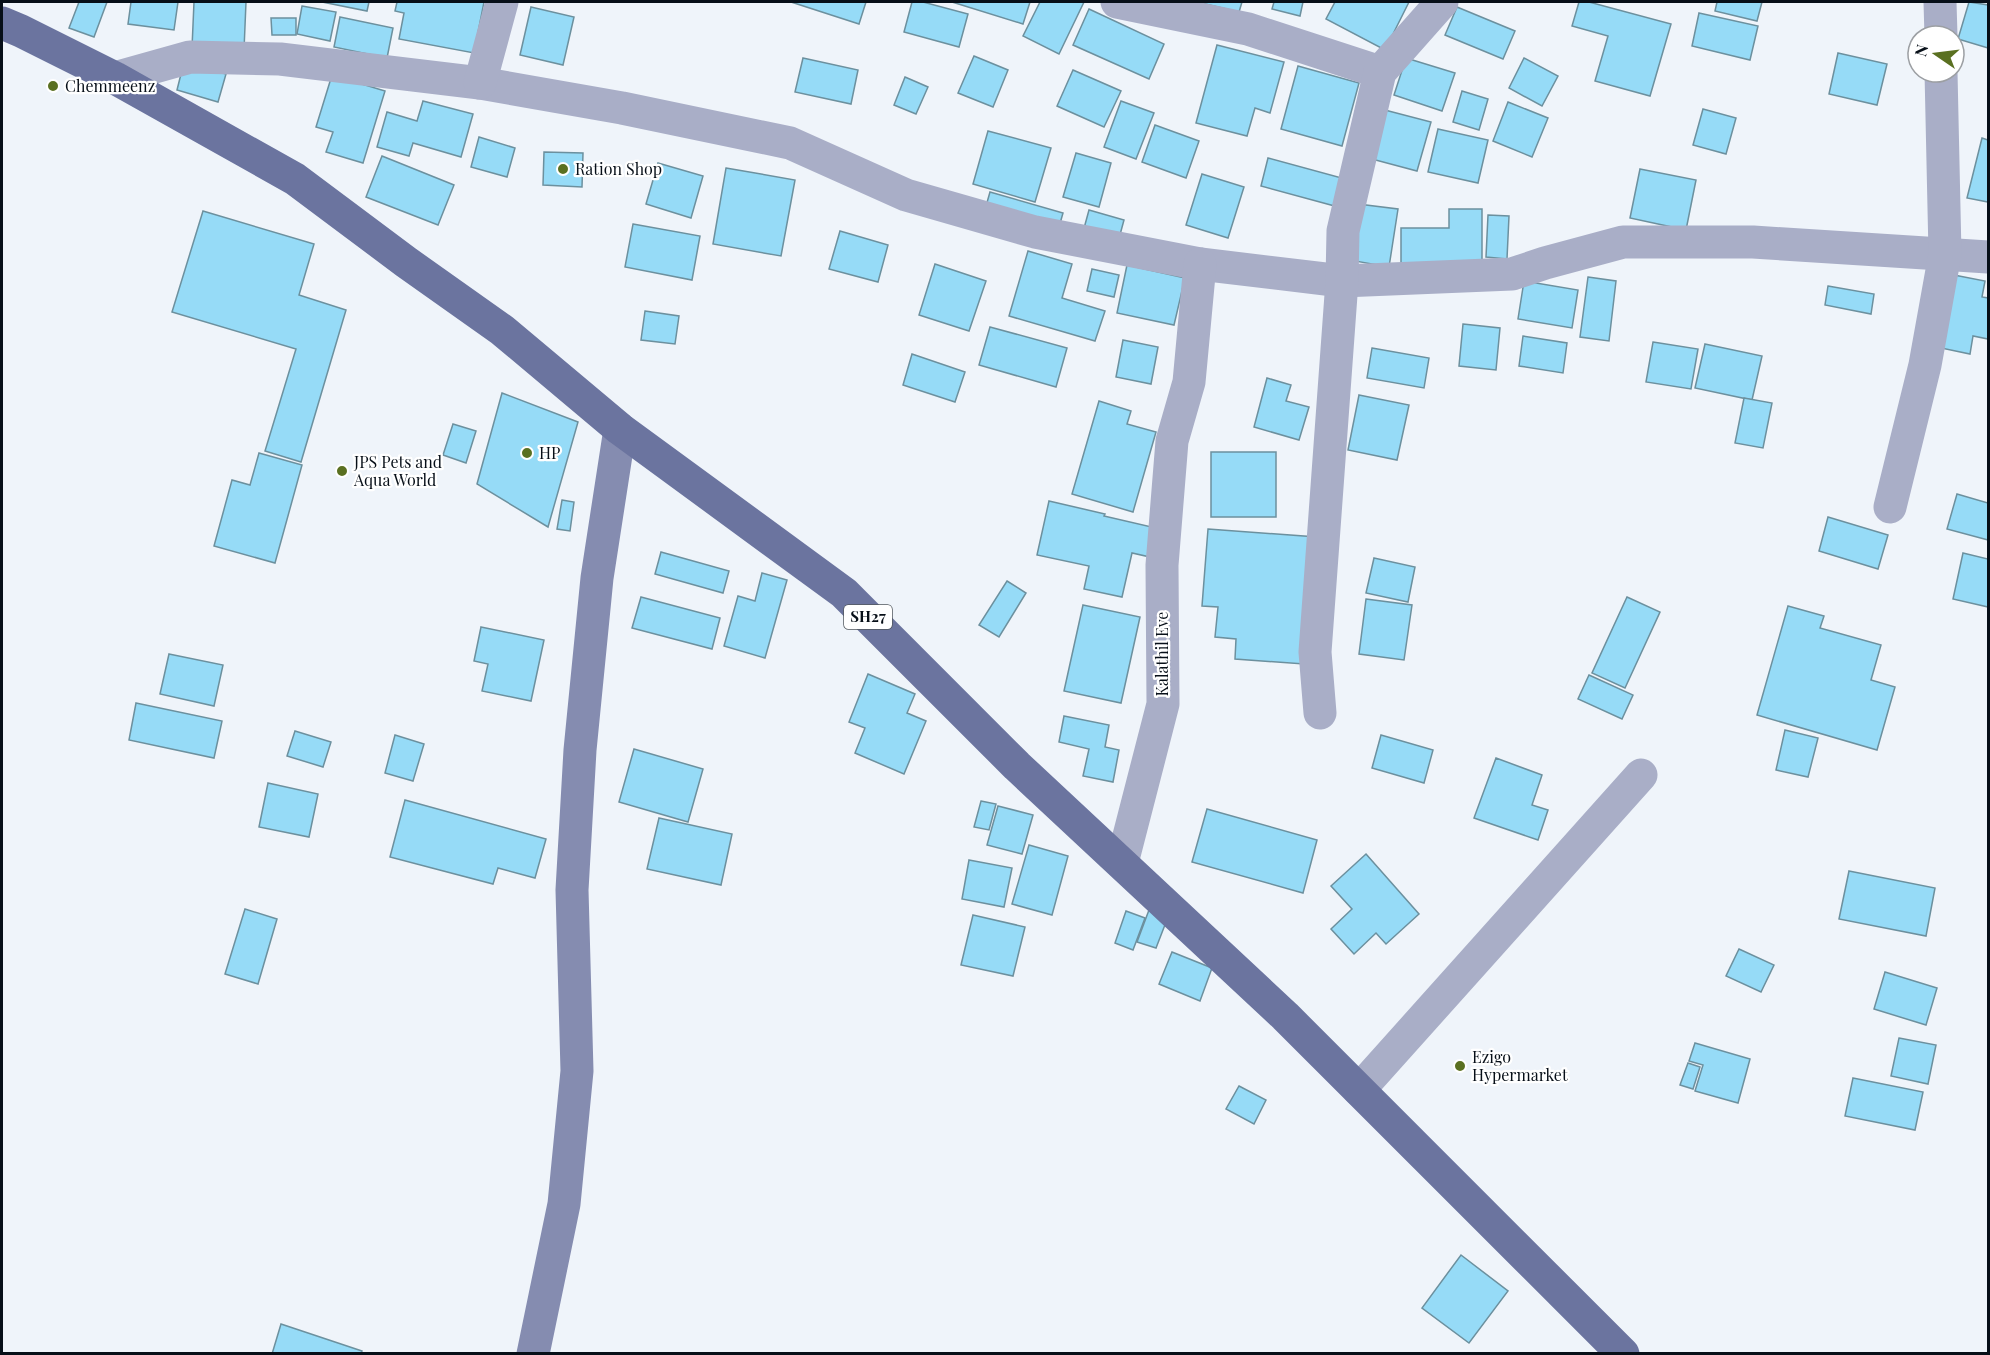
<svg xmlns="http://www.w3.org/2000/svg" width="1990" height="1355" font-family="'Playfair Display',serif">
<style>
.building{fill:#96dbf7;stroke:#6c909e;stroke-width:1.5}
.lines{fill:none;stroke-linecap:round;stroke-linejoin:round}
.street{stroke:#a9aec7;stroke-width:33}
.secondary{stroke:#858cb0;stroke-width:33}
.primary{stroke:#6b749f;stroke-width:33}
.poi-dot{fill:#5a7021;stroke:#fff;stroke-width:2}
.labels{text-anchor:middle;stroke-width:4.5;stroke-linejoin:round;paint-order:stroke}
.shield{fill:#fff;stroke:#51575d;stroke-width:1.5}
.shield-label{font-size:15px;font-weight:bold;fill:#070f18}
.poi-label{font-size:16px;fill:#070f18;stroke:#fff;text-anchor:start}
.street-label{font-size:16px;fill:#070f18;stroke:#fff}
</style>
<rect width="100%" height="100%" fill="#eff4fa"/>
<g class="building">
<polygon points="79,2 107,2 94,37 69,28"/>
<polygon points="131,2 178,2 174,30 128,24"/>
<polygon points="194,2 246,2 244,50 192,48"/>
<polygon points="322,2 369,2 367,11"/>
<polygon points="397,2 484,2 474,53 399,39 404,13 395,11"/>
<polygon points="791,2 866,2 859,24"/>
<polygon points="912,2 923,2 968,14 959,47 904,32"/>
<polygon points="952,2 1030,2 1023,24"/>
<polygon points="1040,2 1084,2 1059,54 1023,36"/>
<polygon points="1197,2 1242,2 1239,12"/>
<polygon points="1274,2 1303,2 1300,16 1272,9"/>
<polygon points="1335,2 1409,2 1385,50 1326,19"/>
<polygon points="1579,2 1589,2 1671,24 1650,96 1595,81 1608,36 1572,26"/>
<polygon points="1717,2 1762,2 1757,21 1715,11"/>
<polygon points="1969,2 1988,5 1988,48 1958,39"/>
<polygon points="302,6 336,12 330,41 297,34"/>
<polygon points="531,7 574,17 563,65 520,55"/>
<polygon points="1457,7 1515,31 1503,59 1445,35"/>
<polygon points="1089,9 1164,44 1149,79 1073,45"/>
<polygon points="1699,13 1758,26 1750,60 1692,46"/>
<polygon points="340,17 393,28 387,58 334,47"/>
<polygon points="271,18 296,18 296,35 272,35"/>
<polygon points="1217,45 1284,62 1270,113 1255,108 1247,136 1196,123"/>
<polygon points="1838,53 1887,64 1877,105 1829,94"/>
<polygon points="974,56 1008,70 993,107 958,93"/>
<polygon points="803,58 858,70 851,104 795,92"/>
<polygon points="1406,58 1455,73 1442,111 1394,95"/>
<polygon points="1524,58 1558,76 1542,106 1509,88"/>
<polygon points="184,62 226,74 218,102 177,90"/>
<polygon points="1298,66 1359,83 1342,146 1281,129"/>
<polygon points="1073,70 1121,91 1104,127 1057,106"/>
<polygon points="332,75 385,91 363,163 326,152 333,132 316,127"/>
<polygon points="905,77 928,87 916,114 894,105"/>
<polygon points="1462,91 1488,99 1479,130 1453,122"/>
<polygon points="423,101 473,114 461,157 413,143 409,156 377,147 387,112 417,121"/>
<polygon points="1121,101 1154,113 1136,159 1104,147"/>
<polygon points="1508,102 1548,118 1532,157 1493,141"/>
<polygon points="1381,109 1431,122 1417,171 1368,158"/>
<polygon points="1703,109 1736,118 1726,154 1693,145"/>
<polygon points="1155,125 1199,141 1186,178 1142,162"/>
<polygon points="1438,129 1488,140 1478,183 1428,172"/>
<polygon points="988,131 1051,148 1035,202 973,184"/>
<polygon points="479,137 515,148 507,177 471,167"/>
<polygon points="1982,138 1988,140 1988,202 1967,198"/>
<polygon points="544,152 583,153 582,187 543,185"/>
<polygon points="1076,153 1111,163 1099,207 1063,197"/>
<polygon points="382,156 454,185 438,225 366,197"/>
<polygon points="1268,158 1349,180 1342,208 1261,186"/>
<polygon points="658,163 703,176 691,218 646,204"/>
<polygon points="726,168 795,180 781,256 713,244"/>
<polygon points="1640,169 1696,180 1686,230 1630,218"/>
<polygon points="1202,174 1244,187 1228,238 1186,225"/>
<polygon points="990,192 1063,213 1057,234 984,213"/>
<polygon points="1358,204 1398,209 1389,267 1349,260"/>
<polygon points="1449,209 1482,209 1482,266 1401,267 1401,228 1449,228"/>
<polygon points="1089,210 1124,220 1118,242 1083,232"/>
<polygon points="203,211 314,244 299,295 346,310 301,462 265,451 296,349 172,312"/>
<polygon points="1488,215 1509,216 1507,259 1486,257"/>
<polygon points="633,224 700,236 692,280 625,267"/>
<polygon points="840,231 888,245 878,282 829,269"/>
<polygon points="1028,251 1072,264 1062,298 1105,311 1095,341 1009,316"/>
<polygon points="935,264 986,281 969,331 919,315"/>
<polygon points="1127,265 1185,278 1174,325 1117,313"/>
<polygon points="1092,269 1119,275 1114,297 1087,291"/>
<polygon points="1954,275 1985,281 1982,297 1988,298 1988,339 1973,336 1970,354 1941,348"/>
<polygon points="1588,277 1616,281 1609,341 1580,337"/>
<polygon points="1524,281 1578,290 1572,328 1518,319"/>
<polygon points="1828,286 1874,294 1871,314 1825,305"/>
<polygon points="645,311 679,316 675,344 641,340"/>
<polygon points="1463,324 1500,328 1496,370 1459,366"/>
<polygon points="990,327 1067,348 1056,387 979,365"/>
<polygon points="1523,336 1567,343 1563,373 1519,366"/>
<polygon points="1123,340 1158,347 1151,384 1116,377"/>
<polygon points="1653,342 1698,349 1691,389 1646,382"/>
<polygon points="1705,344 1762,356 1752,400 1695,388"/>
<polygon points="1372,348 1429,358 1424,388 1367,378"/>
<polygon points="912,354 965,372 955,402 903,385"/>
<polygon points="1267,378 1291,385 1286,401 1309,407 1299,440 1254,427"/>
<polygon points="502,393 578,422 548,527 477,484"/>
<polygon points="1359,395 1409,405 1397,460 1348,450"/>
<polygon points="1744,398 1772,403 1763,448 1735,443"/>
<polygon points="1099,401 1131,411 1127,424 1156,432 1133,512 1072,494"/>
<polygon points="453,424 476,431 466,463 443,455"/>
<rect x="1211" y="452" width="65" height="65"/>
<polygon points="259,453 302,465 275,563 214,546 232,480 250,485"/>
<polygon points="1957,494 1988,503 1988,540 1947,529"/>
<polygon points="562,500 574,502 570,531 557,529"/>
<polygon points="1049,501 1105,514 1104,516 1156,528 1150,557 1132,553 1122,597 1084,589 1089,566 1037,555"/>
<polygon points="1828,517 1888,535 1878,569 1819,551"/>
<polygon points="1208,529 1317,537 1304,664 1235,659 1236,639 1215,637 1218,607 1202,606"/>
<polygon points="661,552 729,571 723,593 655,574"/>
<polygon points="1963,553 1988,559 1988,607 1953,599"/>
<polygon points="1374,558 1415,567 1408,602 1366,593"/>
<polygon points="762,573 787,580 765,658 724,646 738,596 755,601"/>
<polygon points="1007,581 1026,593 999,637 979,625"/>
<polygon points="641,597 720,618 712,649 632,628"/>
<polygon points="1627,597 1660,612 1625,688 1592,673"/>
<polygon points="1366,599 1412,605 1404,660 1359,654"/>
<polygon points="1083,605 1140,617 1121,703 1064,691"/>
<polygon points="1788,606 1824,616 1820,628 1881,645 1871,680 1895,687 1877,750 1757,715"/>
<polygon points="481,627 544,640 531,701 482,691 488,664 474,661"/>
<polygon points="169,654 223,665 214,706 160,694"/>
<polygon points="868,674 915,694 907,713 926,721 904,774 855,753 865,728 849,722"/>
<polygon points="1589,675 1633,695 1622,719 1578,699"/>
<polygon points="136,703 222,721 214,758 129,740"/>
<polygon points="1064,716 1109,725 1105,747 1119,750 1113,782 1083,776 1089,749 1059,742"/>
<polygon points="1785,730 1818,738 1808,777 1776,770"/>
<polygon points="295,731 331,742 323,767 287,756"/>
<polygon points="395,735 424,744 413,781 385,773"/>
<polygon points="1381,735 1433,750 1424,783 1372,768"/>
<polygon points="634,749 703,769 688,822 619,802"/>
<polygon points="1496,758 1542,775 1532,805 1548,810 1538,840 1474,818"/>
<polygon points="268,783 318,794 309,837 259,827"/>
<polygon points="405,800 546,839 535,878 498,868 493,884 390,857"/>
<polygon points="981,801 996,804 989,830 974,827"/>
<polygon points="998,806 1033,815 1022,854 987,845"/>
<polygon points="1207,809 1317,840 1303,893 1192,862"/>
<polygon points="659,818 732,834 721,885 647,869"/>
<polygon points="1029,845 1068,856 1052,915 1012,904"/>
<polygon points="1366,854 1419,914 1386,944 1376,933 1354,954 1331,929 1352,909 1331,886"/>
<polygon points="969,860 1012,868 1004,907 962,899"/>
<polygon points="1849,871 1935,888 1926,936 1839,919"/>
<polygon points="245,909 277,919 258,984 225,974"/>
<polygon points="1149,910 1168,917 1156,948 1137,942"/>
<polygon points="1126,911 1145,918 1133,950 1115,943"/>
<polygon points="973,915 1025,927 1013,976 961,965"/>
<polygon points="1739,949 1774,965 1761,992 1726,976"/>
<polygon points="1172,952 1212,968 1200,1001 1159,984"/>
<polygon points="1885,972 1937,988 1926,1025 1874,1009"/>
<polygon points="1899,1038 1936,1045 1928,1084 1891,1076"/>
<polygon points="1695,1043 1750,1059 1738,1103 1695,1091 1703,1065 1689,1061"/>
<polygon points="1688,1063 1700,1067 1693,1089 1680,1085"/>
<polygon points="1853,1078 1923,1092 1915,1130 1845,1116"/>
<polygon points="1239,1086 1266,1100 1254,1124 1226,1109"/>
<polygon points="1461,1255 1508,1291 1469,1343 1422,1308"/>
<polygon points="281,1324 362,1351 361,1354 272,1354"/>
</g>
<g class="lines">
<g class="street">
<polyline points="1117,2 1248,29 1380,72"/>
<polyline points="1940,2 1941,36"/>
<polyline points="115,78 190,57 280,59 480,83 622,108 790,143 906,195 1035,232 1200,264 1342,281 1512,274 1545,263 1623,242 1753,242 1988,257"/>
<polyline points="480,83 502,2"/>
<polyline points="1890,507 1925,365 1945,254 1941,72"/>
<polyline points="1320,713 1315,652 1342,281 1343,231 1380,72 1442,2"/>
<polyline points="1122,863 1163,704 1162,565 1172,441 1189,382 1200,264"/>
<polyline points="1359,1090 1641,775"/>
</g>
<polyline class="secondary" points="533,1354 564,1204 577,1071 572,890 580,750 597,578 620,429"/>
<polyline class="primary" points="2,23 21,31 115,78 295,179 406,262 502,330 620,429 844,593 1017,766 1285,1016 1623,1354"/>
</g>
<g class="poi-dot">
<circle cx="53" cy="86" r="6"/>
<circle cx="563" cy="169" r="6"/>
<circle cx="527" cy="453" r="6"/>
<circle cx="342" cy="471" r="6"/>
<circle cx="1460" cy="1066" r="6"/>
</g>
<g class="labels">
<rect class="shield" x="844" y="605" width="48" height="24" rx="4.5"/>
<g class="shield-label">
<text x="868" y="622">SH27</text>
</g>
<g class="poi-label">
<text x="65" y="92">Chemmeenz</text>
<text x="575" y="175">Ration Shop</text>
<text x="539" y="459">HP</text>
<text x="354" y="468">JPS Pets and<tspan x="354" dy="18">Aqua World</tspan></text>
<text x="1472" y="1063">Ezigo<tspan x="1472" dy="18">Hypermarket</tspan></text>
</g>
<g class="street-label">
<text transform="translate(1162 654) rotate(-90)" y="6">Kalathil Eve</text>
</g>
</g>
<rect width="1990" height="1355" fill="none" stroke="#070f18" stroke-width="6"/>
<g transform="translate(1936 54) rotate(284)"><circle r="28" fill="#ffffff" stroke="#9c9fa3" stroke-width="1.5"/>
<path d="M0-4.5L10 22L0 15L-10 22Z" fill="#5a7021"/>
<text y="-9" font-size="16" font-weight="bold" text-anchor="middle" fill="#070f18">N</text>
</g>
</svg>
